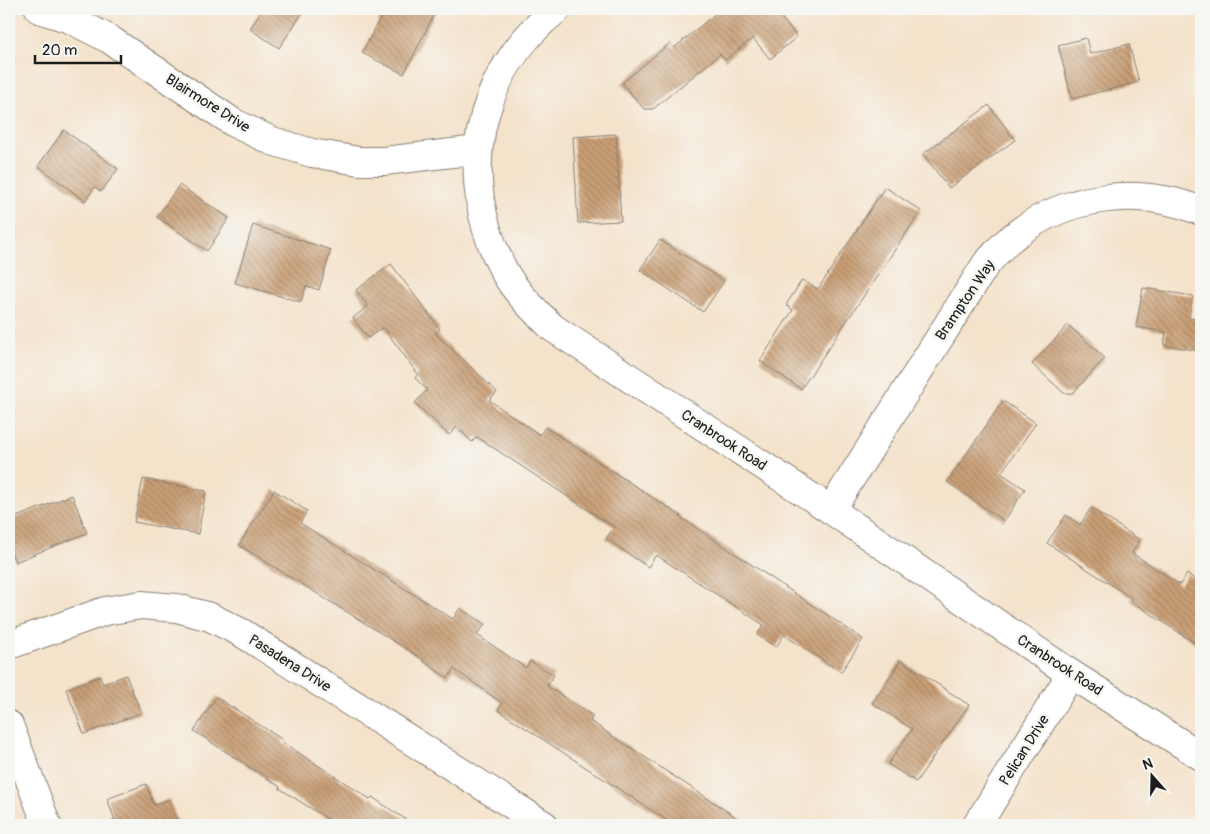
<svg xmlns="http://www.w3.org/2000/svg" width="1210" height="834" font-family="Pangolin,sans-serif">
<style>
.building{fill:url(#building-back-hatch)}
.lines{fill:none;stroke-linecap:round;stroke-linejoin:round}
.minor-casing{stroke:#887f73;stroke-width:30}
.minor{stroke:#fff;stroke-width:28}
.labels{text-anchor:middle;stroke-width:5;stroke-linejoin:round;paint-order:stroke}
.street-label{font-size:15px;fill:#1c1c1c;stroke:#f6f6f2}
</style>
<defs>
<pattern id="building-back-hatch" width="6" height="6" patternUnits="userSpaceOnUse" patternTransform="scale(1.25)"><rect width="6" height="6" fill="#c99f76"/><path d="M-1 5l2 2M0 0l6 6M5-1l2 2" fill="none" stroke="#a28160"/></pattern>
</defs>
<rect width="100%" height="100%" fill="#f6f6f2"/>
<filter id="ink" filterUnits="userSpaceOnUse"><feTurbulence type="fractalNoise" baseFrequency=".02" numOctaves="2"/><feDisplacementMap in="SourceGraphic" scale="10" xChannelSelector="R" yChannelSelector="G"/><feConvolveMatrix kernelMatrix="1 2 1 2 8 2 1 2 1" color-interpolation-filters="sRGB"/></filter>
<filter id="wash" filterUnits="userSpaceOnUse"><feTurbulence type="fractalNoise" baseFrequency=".0096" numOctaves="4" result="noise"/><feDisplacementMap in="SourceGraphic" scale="20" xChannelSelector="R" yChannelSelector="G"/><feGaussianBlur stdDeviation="1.12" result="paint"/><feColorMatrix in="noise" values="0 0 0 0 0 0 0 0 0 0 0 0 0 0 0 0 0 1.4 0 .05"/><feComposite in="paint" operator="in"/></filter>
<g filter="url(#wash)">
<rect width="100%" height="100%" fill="#f4e2ca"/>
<g id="blocks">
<g class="building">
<polygon points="262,9 305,9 279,48 250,29"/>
<polygon points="385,9 437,9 404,74 362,53"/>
<polygon points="721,9 774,9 797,37 770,59 753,38 725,60 720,54 653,109 644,109 622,83 670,43 674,48"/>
<polygon points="1086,38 1090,54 1129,44 1139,82 1072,99 1058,45"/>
<polygon points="989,105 1015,140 949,188 923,154"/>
<polygon points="64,130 118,169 101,192 95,187 85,201 38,166"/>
<polygon points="616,134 621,221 578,223 573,137"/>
<polygon points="179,185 229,218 207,251 157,217"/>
<polygon points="885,187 921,211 801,389 760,361 793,310 786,305 802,280 818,289"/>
<polygon points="253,225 331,250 319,290 306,286 301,302 235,283"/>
<polygon points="660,240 724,281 703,312 640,270"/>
<polygon points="391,264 440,329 435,333 497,392 489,400 540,435 545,427 681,516 680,517 863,639 841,672 784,635 776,647 757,635 764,625 656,555 648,567 606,539 614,527 477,437 472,442 457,427 449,435 415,403 427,390 415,378 418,374 383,327 368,338 353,318 368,306 356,290"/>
<polygon points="1143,288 1193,296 1189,318 1201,320 1201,351 1164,345 1166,332 1136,327"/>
<polygon points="1068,325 1105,358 1073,393 1064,393 1032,364"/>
<polygon points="1003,401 1036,423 1001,473 1025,489 1004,521 947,482"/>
<polygon points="143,479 206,491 198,534 134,522"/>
<polygon points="274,490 307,511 300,523 453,619 460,608 485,624 477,635 526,668 530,661 554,675 547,686 593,716 590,721 748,825 674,825 498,710 502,703 454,669 448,678 423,661 424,660 239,545"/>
<polygon points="72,495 87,533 15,562 9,547 9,520"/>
<polygon points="1091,508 1140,540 1132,553 1180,585 1187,574 1201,583 1201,647 1131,601 1133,599 1047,543 1066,515 1080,525"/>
<polygon points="901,660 969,705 916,782 888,764 912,729 872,703"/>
<polygon points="126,675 141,713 84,734 66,689 100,676 103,684"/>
<polygon points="216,697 283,740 282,742 370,799 372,797 414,825 337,825 279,788 280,787 194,731"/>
<polygon points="146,784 154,805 169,799 179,825 107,825 106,824 115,820 107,799"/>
</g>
</g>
</g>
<g filter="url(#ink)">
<use href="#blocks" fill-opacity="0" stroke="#887f73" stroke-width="1"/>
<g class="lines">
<g class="minor-casing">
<g id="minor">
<polyline points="39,9 70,19 109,39 234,123 272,141 312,153 359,161 384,161 478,150"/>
<path d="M 557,9 C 475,74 455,178 504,271 C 516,293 535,311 553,328 L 831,510 L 1071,674 L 1201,756"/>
<path d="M 831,510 L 986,264 C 995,255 1003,244 1013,237 C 1066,194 1139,186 1201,211"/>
<polyline points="9,645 105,611 141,605 177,608 210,617 242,633 544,825"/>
<polyline points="9,725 47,825"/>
<polyline points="977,825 1071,674"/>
</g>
</g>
<use href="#minor" class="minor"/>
</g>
</g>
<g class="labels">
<g class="street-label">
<text transform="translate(208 103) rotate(32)" y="5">Blairmore Drive</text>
<text transform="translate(965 300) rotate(-56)" y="5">Brampton Way</text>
<text transform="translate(724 440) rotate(33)" y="5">Cranbrook Road</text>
<text transform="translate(290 663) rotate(32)" y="5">Pasadena Drive</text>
<text transform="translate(1060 665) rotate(33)" y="5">Cranbrook Road</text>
<text transform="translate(1024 750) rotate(-58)" y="5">Pelican Drive</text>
</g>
</g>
<rect width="1210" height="834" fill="none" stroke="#f6f6f2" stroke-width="30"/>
<g transform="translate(1152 776) rotate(340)" stroke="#f6f6f2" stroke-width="4" paint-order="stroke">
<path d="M0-4L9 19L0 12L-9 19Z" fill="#1c1c1c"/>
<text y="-8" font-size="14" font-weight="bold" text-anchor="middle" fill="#1c1c1c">N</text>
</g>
<path d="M35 55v8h86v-8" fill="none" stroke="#1c1c1c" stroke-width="2.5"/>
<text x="42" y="55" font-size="15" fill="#1c1c1c" stroke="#f6f6f2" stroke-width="4" paint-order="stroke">20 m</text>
</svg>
